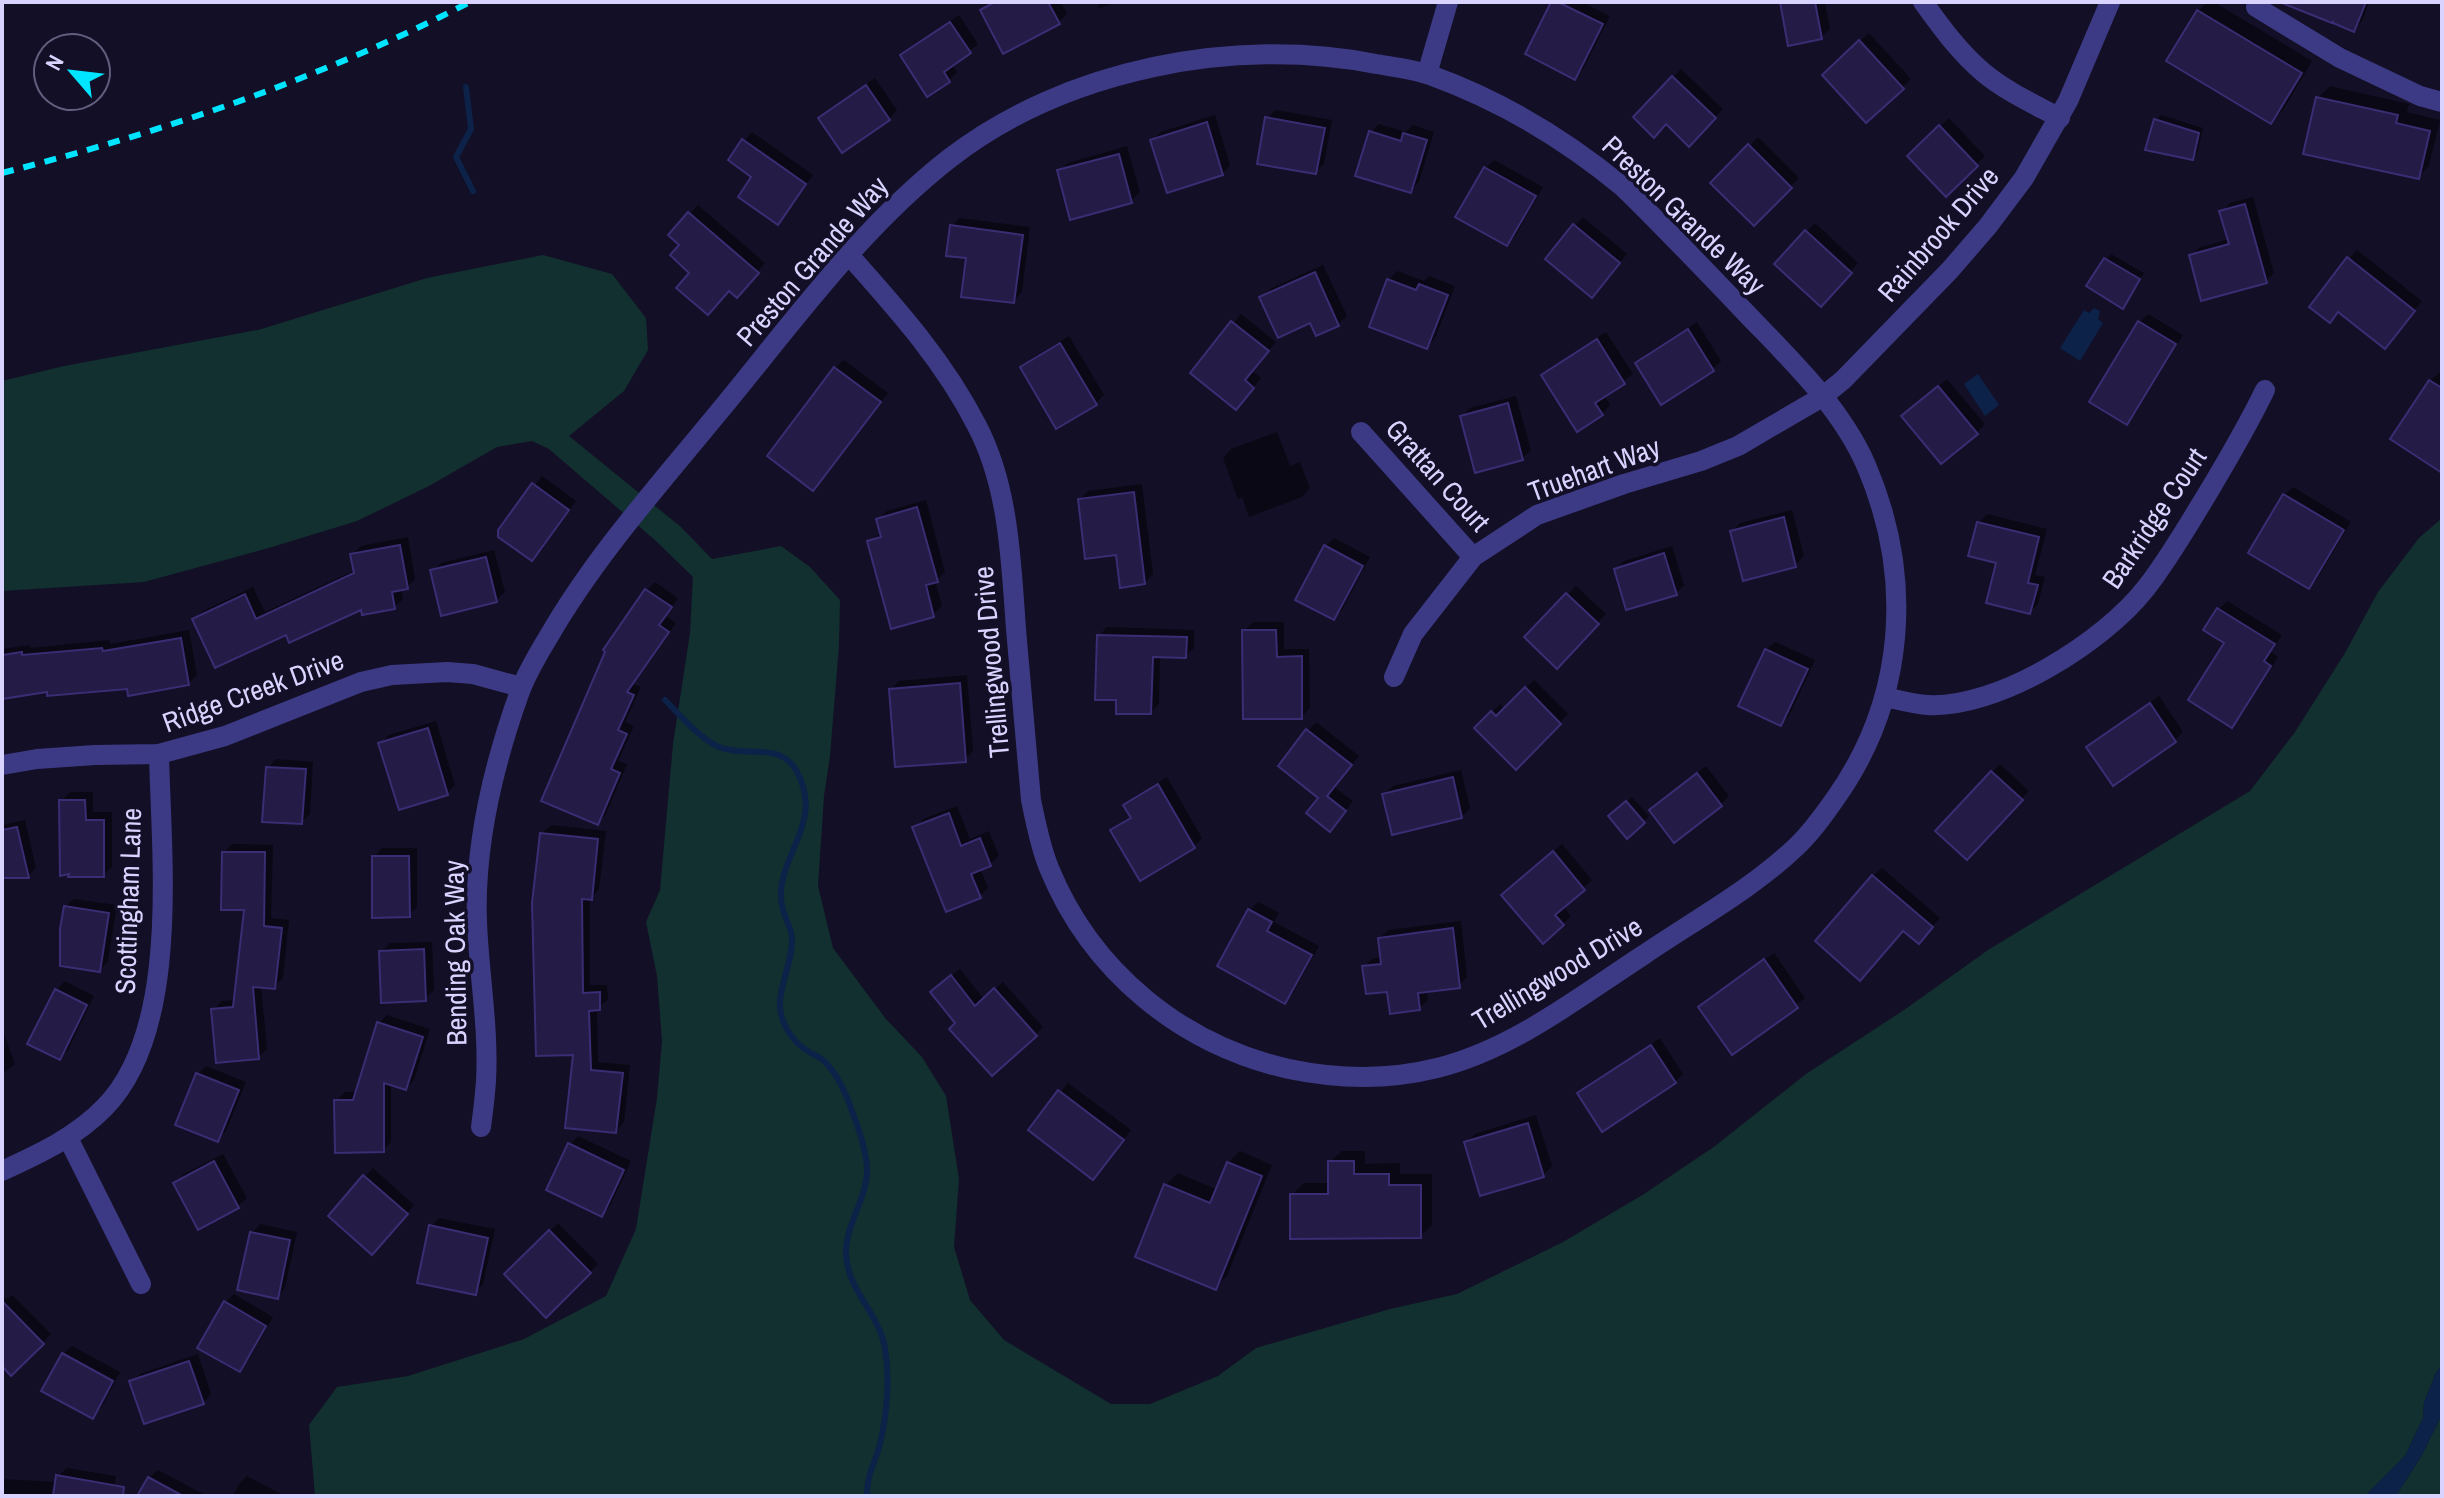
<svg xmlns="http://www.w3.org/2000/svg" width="2444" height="1498" font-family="'Archivo Narrow',sans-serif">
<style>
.green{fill:#12302f}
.water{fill:#0c2248}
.shadow{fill:#0007}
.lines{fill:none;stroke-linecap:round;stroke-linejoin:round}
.stream{stroke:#0c2248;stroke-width:6}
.building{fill:#241b47;stroke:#3b2d73;stroke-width:2}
.minor{stroke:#3d3a85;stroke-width:20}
.rail{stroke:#00e5ff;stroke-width:6;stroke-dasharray:12 10;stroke-linecap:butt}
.labels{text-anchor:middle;stroke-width:7;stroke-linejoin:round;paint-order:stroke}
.street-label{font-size:28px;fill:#d9d4ff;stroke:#130f26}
</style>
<rect width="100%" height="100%" fill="#130f26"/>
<g class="green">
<polygon points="543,255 612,274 646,318 648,350 624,391 569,436 681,527 712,559 781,546 810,567 840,600 839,645 830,756 824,796 818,886 833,948 886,1019 922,1057 946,1096 959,1179 954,1247 970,1300 1004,1340 1111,1404 1150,1404 1218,1376 1256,1348 1390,1309 1457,1294 1563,1242 1644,1194 1715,1146 1806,1074 1904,1010 1988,950 2250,791 2295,732 2345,653 2378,592 2419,538 2442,518 2442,1365 2436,1373 2424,1402 2423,1418 2405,1456 2365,1496 315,1496 309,1425 337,1387 408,1376 524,1339 606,1296 636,1229 657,1098 662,1041 657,976 646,922 660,890 673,744 690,633 693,577 656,541 549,449 532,441 497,447 429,486 357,521 272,547 144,582 2,591 2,381 64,366 258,330 427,278"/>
<polygon points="2442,1414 2442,1496 2396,1496 2422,1455"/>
</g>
<g class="water">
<polygon points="2094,308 2100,311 2098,319 2103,323 2080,361 2060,348 2084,310 2089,313"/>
<polygon points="1978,374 1999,405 1985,416 1964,384"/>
<polygon points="2442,1365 2442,1414 2422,1455 2396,1496 2365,1496 2405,1456 2423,1418 2424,1402 2436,1373"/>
</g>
<g class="shadow">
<polygon points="991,2 1061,2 1067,14 1059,22 982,10"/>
<polygon points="1097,2 1119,2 1099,8"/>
<polygon points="1553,2 1582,2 1610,16 1583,69 1575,77"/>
<polygon points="1782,2 1825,2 1830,29 1821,37"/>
<polygon points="2207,2 2214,2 2312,61 2283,110 2271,121 2198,11"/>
<polygon points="2297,2 2369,2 2362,21 2353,29 2295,6"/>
<polygon points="959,15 978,44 952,64 957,72 949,80 902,56 911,47"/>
<polygon points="1869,33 1911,79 1867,121 1825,75"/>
<polygon points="1681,69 1723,109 1689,144 1667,122 1635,117"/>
<polygon points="875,78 897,110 889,119 820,118 829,110"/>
<polygon points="2330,86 2409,104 2407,112 2440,120 2429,166 2418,177 2318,98"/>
<polygon points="1276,110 1332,120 1324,164 1315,172 1267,118"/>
<polygon points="1215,115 1230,165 1222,174 1152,140 1161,132"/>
<polygon points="2161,115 2203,128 2197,153 2192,158 2156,120"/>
<polygon points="1949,118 1985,156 1946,194 1910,156"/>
<polygon points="1379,124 1406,132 1413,125 1434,132 1419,182 1410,191 1371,132"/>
<polygon points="752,132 813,175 777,222 754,177 744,141"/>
<polygon points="1758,137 1799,178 1754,223 1713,183"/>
<polygon points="1127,146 1140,192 1131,201 1059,171 1068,163"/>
<polygon points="1494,160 1543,187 1516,235 1507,244 1458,216 1486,168"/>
<polygon points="2253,197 2274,273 2266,281 2191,256 2199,248 2229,239 2222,212 2230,203"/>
<polygon points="698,205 765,263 745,287 729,289 692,272 682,245 671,235"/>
<polygon points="1583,217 1627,254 1600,287 1575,226"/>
<polygon points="960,218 1030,227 1022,292 1013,301 968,257 952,226"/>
<polygon points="1815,223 1858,263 1829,296 1777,264"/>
<polygon points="2357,250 2422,301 2393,338 2349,259"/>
<polygon points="2111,254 2144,273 2123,306 2089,285"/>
<polygon points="1323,265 1347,316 1338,324 1317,334 1311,320 1262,297 1270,289"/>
<polygon points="1397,271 1424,281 1429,276 1455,286 1435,338 1427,347 1389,280"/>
<polygon points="1241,314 1276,342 1252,371 1261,378 1244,400 1192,373"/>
<polygon points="2148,314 2183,335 2135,414 2127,423 2092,402 2140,322"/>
<polygon points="1697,322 1721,361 1713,369 1637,363 1645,355"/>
<polygon points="1606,332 1633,374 1604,395 1610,405 1602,414 1543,376 1552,367"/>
<polygon points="1069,336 1104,395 1096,403 1022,367 1031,359"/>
<polygon points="844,360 888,393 821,480 835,368"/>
<polygon points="2439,373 2442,375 2442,468 2430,381"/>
<polygon points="1947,379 1985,424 1976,433 1912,408"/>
<polygon points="1516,396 1531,450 1522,458 1462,417 1470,408"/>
<polygon points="1277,432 1290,466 1300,462 1310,488 1302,497 1249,517 1242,497 1238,499 1223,458 1231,449"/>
<polygon points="542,476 576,501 532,559 498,534"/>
<polygon points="1142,484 1153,574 1145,583 1118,552 1080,500 1088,491"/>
<polygon points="2293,487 2351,522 2317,579 2309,587 2284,495"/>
<polygon points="926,500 945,572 935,581 942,606 933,615 869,542 882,532 879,519 887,511"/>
<polygon points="1792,510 1804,556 1795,565 1732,532 1740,523"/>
<polygon points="1987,514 2047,529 2035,575 2045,577 2038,604 2030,612 1999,561 1979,523"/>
<polygon points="408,537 415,579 407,587 401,588 403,599 394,607 362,607 286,633 195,619 203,611 253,587 265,612 355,570 352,555 361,546"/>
<polygon points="1334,538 1370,557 1342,610 1334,618 1326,546"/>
<polygon points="1672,546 1684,585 1676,593 1616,569 1624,561"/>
<polygon points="494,550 505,592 496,600 433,571 441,563"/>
<polygon points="655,582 678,598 666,616 676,623 633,684 641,687 625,722 634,726 618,761 627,764 606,814 597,823 608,651 605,650 647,590"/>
<polygon points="1576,586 1606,614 1557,666 1526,637"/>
<polygon points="2227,601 2282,635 2271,652 2278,657 2240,717 2231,726 2227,643 2206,629 2219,609"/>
<polygon points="1253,622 1284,622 1284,649 1309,649 1310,708 1301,717 1244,631"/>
<polygon points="1107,627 1194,630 1194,648 1185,656 1160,656 1159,704 1151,712 1118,698 1099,636"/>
<polygon points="189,630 197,675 188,684 48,690 2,697 2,649 30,645 30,648 110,640 110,644"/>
<polygon points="1775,642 1815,660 1789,716 1781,724 1766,650"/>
<polygon points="967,675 973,751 965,760 891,689 899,681"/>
<polygon points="1534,680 1568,714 1516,767 1477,728 1500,704 1505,709"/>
<polygon points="2159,696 2183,732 2175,740 2089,747 2097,739"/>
<polygon points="436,721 455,785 447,793 380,744 389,735"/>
<polygon points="1316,722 1359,756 1334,787 1353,801 1338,821 1321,798 1308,731"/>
<polygon points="276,759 313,762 310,814 301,822 268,768"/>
<polygon points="2000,764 2029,791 1975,849 1992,772"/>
<polygon points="1706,766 1729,796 1721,804 1660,802"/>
<polygon points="1461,770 1470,808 1461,817 1384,794 1393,786"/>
<polygon points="1167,777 1202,838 1194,846 1113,831 1132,816 1125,805 1134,797"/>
<polygon points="70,792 93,792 93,812 112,812 112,867 103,875 61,801"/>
<polygon points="1632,797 1649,816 1627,836 1611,816"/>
<polygon points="957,806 970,839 989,831 999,856 990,864 980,868 988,888 980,896 915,828 923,819"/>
<polygon points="25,820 36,868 28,876 2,876 2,825"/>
<polygon points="551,825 606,831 599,889 590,899 590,985 607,985 608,1000 597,1008 598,1062 630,1065 624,1122 616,1131 575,1053 542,833"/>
<polygon points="232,844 273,845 271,918 289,920 283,978 274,987 261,985 267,1049 258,1057 213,1010 222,1001 236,1000 246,908 224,853"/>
<polygon points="1562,844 1592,880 1563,906 1571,916 1563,924 1512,886"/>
<polygon points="382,848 417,848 417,907 409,915 374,857"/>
<polygon points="1882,868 1940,918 1927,933 1904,929 1873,876"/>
<polygon points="74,899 117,905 108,961 100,970 65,907"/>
<polygon points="1258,902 1279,913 1274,922 1319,946 1293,993 1285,1001 1250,910"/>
<polygon points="1461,921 1467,977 1459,986 1426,990 1428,1000 1419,1008 1389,990 1364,967 1372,959 1382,957 1380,938 1388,930"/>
<polygon points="432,942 434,990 425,999 381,952 390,943"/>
<polygon points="1774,953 1805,998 1732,1052 1700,1007 1708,998"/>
<polygon points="960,969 984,999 1003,982 1043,1027 1035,1035 958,1023 941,984"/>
<polygon points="65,981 94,996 68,1050 59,1058 56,990"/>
<polygon points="387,1015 430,1029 414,1080 406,1088 391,1084 391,1142 383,1150 336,1101 345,1092 357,1092 379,1023"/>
<polygon points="2,1028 15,1064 2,1074"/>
<polygon points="1660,1038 1683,1074 1675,1082 1580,1094 1588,1085"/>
<polygon points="206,1066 246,1082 226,1131 217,1140 198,1074"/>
<polygon points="1068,1083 1131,1130 1101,1169 1031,1130"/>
<polygon points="1536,1115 1552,1166 1543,1175 1466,1143 1475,1134"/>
<polygon points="578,1136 631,1161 610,1206 602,1214 570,1145"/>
<polygon points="1240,1151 1272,1165 1227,1276 1215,1287 1166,1185 1178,1173 1218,1190 1228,1163"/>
<polygon points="1342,1151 1365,1151 1365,1164 1400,1163 1400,1174 1432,1174 1432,1225 1420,1236 1292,1195 1304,1183 1330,1183 1330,1162"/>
<polygon points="223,1154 247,1198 238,1206 199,1227 176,1183 184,1174"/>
<polygon points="373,1168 414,1205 381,1244 365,1177"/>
<polygon points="439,1218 495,1229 483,1284 475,1293 431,1226"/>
<polygon points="558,1223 598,1264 546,1315 506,1274"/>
<polygon points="260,1224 297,1232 285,1288 277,1297 252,1233"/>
<polygon points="234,1294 273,1317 248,1361 239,1370 226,1302"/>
<polygon points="2,1295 7,1299 12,1295 51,1334 11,1373 2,1363"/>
<polygon points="72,1346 120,1372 101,1408 93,1416 63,1354"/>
<polygon points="198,1354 211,1394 203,1403 132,1382 140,1374"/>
<polygon points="67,1468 116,1476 113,1496 2,1496 2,1479 57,1482 58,1476"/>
<polygon points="158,1470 207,1496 140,1496 149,1478"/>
<polygon points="247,1476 285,1496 233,1496 239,1484"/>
</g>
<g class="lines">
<g class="stream">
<polyline points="466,87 471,129 456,157 473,191"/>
<path d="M 665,700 C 679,714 701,740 719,747 C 745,758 779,741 796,770 C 825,821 780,852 781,897 C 781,913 791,926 792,937 C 793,961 781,980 780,1002 C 779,1022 792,1042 809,1052 C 814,1055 820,1057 824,1061 C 838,1074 847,1096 853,1114 C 859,1128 868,1158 867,1172 C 866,1200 845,1226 846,1254 C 847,1290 879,1313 885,1348 C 890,1378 887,1414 880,1444 C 875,1463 866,1477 867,1496"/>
</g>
</g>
<g class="building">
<polygon points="995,2 1048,2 1060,24 1003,54 980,10"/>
<polygon points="1551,2 1558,2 1603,24 1575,80 1525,54"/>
<polygon points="1780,2 1815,2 1822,39 1788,46"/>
<polygon points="2366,2 2354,32 2333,23 2333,22 2332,23 2282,3"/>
<polygon points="2197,10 2302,73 2271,124 2166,61"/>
<polygon points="950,22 971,53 944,72 950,82 927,97 900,55"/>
<polygon points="1859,40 1904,89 1866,123 1822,75"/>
<polygon points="1672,76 1716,118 1689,147 1666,124 1654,138 1633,117"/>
<polygon points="866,85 890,120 842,153 818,118"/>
<polygon points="2316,97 2398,115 2396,123 2430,131 2419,179 2303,154"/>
<polygon points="1265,117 1325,128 1316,174 1257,164"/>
<polygon points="2154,119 2199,133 2193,160 2145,150"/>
<polygon points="1207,122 1223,175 1167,193 1150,140"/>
<polygon points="1939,125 1978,166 1946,197 1907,156"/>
<polygon points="1369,131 1401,141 1403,133 1427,140 1411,193 1355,176"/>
<polygon points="742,139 806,184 778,225 738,197 751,177 728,160"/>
<polygon points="1748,144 1792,188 1754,226 1710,183"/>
<polygon points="1119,154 1132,203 1070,220 1057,170"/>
<polygon points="1484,167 1536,196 1507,246 1455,217"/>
<polygon points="2245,204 2267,283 2201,301 2189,255 2229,244 2219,211"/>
<polygon points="688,212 759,273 737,298 729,291 708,315 676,288 689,273 670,255 679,245 668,235"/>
<polygon points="1573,224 1620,263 1592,298 1545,259"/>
<polygon points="950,225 1023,235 1014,303 961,297 966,258 946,256"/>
<polygon points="1805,230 1852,273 1821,307 1774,264"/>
<polygon points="2347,257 2415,311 2385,349 2338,312 2330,323 2309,307"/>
<polygon points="2104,258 2140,279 2123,309 2086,286"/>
<polygon points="1315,272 1339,326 1316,336 1310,323 1278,338 1259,297"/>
<polygon points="1387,279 1416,290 1419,284 1448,295 1427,349 1369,327"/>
<polygon points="1231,321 1269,351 1245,380 1254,388 1236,410 1190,373"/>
<polygon points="2138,321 2176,344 2127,425 2089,402"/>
<polygon points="1688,329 1714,371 1661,405 1635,363"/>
<polygon points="1597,339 1625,384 1595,403 1603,415 1577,432 1541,375"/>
<polygon points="1060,343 1097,405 1056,429 1020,367"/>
<polygon points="834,367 881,402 813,491 767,456"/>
<polygon points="2429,380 2442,388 2442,473 2390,439"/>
<polygon points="1938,386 1978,434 1941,464 1901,416"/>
<polygon points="1508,403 1523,460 1475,473 1460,416"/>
<polygon points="532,483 569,510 532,561 498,537 498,530"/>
<polygon points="1134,492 1145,584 1120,588 1116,555 1085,559 1078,499"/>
<polygon points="2283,494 2344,530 2309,589 2248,553"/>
<polygon points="917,507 938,582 926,585 934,617 891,629 867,541 881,537 876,519"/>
<polygon points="1784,517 1796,567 1743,581 1730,531"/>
<polygon points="1977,522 2039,537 2028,583 2038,585 2030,614 1986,603 1996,563 1968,556"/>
<polygon points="400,545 408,589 392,592 395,609 362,615 361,610 289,643 286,635 215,668 192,619 245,594 256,619 354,573 350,554"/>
<polygon points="1324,545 1363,566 1334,620 1295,600"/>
<polygon points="1664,553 1677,595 1626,610 1614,569"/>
<polygon points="486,557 497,602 441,616 430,570"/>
<polygon points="645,589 672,607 659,625 669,632 627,692 634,695 618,730 627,734 611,769 620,773 598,825 541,801 605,652 603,650"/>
<polygon points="1566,593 1599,624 1557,669 1524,637"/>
<polygon points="2217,608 2275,644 2264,661 2271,666 2232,728 2188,700 2224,643 2203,630"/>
<polygon points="1242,630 1276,630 1277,657 1302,656 1302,719 1243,719"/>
<polygon points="1097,635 1187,637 1186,658 1153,657 1151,714 1116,714 1116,700 1095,700"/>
<polygon points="181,638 189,685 128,696 127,689 47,696 47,692 2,699 2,655 22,652 22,655 102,648 103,651"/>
<polygon points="1765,649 1808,669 1781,726 1738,706"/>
<polygon points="960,683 966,762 895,767 889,689"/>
<polygon points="1525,687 1561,724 1516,770 1474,728 1491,711 1496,716"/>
<polygon points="2150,703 2176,742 2113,786 2086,747"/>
<polygon points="428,728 448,795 399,810 378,743"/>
<polygon points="1306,729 1352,765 1327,796 1346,811 1330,832 1306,813 1318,798 1278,766"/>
<polygon points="266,767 306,769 302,824 262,822"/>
<polygon points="1991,771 2023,800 1967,860 1935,831"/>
<polygon points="1697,773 1722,806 1674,843 1649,810"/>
<polygon points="1453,777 1462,818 1392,835 1382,794"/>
<polygon points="1158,784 1195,848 1140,881 1110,830 1131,818 1123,805"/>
<polygon points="59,800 85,800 86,820 104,820 104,877 68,877 69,874 60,876"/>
<polygon points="1626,801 1645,823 1627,839 1608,816"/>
<polygon points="949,813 961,846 980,838 991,866 971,874 981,898 946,912 912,827"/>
<polygon points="17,827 29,878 2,878 2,830"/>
<polygon points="540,833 598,839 592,900 582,899 583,993 600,992 600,1010 589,1011 591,1070 623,1073 616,1133 565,1128 573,1055 536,1056 532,903"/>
<polygon points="1553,851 1585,890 1555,915 1564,925 1543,944 1501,895"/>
<polygon points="222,852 265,852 264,926 282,928 275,989 253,987 259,1059 216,1063 211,1009 233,1007 244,910 221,910"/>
<polygon points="372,856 409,856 410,917 372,918"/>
<polygon points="1872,875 1933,927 1919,944 1903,931 1860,981 1815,941"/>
<polygon points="64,906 109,913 100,972 60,966 60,929"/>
<polygon points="1248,909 1272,922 1267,931 1312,955 1285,1004 1217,966"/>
<polygon points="1453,928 1460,988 1418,993 1420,1010 1390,1014 1387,992 1366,994 1362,966 1381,964 1378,938"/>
<polygon points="424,949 426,1001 381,1003 379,951"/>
<polygon points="1764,959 1798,1008 1732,1055 1698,1007"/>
<polygon points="951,975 975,1006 994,988 1037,1036 992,1076 949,1029 955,1023 930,992"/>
<polygon points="55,989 87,1005 60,1060 27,1044"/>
<polygon points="377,1022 423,1037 406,1090 384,1083 384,1152 335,1153 334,1100 353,1100"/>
<polygon points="1651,1045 1676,1083 1602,1132 1577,1093"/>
<polygon points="196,1073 239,1090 218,1142 175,1125"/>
<polygon points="1058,1090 1124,1140 1093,1180 1028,1130"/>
<polygon points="1528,1123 1544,1177 1480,1196 1464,1142"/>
<polygon points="568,1143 624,1170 602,1217 546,1190"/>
<polygon points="214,1161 239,1208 198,1230 173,1183"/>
<polygon points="1328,1161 1354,1161 1354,1174 1389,1174 1389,1185 1421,1185 1421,1238 1290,1239 1290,1194 1328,1194"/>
<polygon points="1227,1162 1262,1176 1216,1290 1135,1257 1164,1184 1210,1203"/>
<polygon points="363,1175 408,1214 372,1255 328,1216"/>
<polygon points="429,1225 488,1238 476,1295 417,1283"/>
<polygon points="549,1230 591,1273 546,1318 504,1274"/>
<polygon points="250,1232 290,1240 278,1299 237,1290"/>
<polygon points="2,1301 44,1344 11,1376 2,1366"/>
<polygon points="224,1301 266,1326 240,1372 197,1348"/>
<polygon points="62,1353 113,1381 93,1419 41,1391"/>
<polygon points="189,1361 204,1404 144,1424 129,1381"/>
<polygon points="56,1475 124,1487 123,1496 53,1496"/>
<polygon points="148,1477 183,1496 137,1496"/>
</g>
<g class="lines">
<g class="minor">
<path d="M 1923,2 C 1941,27 1960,53 1984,73 C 2007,92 2034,104 2060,118"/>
<polyline points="2259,2 2256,7 2340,58 2420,96 2442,102"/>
<polyline points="1427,74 1448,2"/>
<polyline points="1361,432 1473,557"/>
<polyline points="1394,677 1413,634 1473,557 1537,515 1624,484 1701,461 1738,446 1822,397 1843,380 1950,270 1988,226 2024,178 2068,101 2110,2"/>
<path d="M 1885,697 C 1899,700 1913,704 1927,705 C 1998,709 2104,642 2146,588 C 2168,560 2187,527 2206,496 C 2227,461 2247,427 2265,390"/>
<polyline points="2,765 37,759 95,755 159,754 225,736 361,682 392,675 447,672 473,674 521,687"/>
<path d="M 481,1127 C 483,1112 485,1096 486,1081 C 489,1028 479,975 477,922 C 474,844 493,767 519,694 C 526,674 538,654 549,636 C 596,555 659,485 718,413 C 791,325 859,229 950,158 C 1065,69 1235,36 1376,64 C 1394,67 1413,69 1430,75 C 1502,101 1565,139 1623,187 C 1665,228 1706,271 1746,313 C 1790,359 1840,406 1866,465 C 1914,577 1906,699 1835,799 C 1823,816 1811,833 1796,847 C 1752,889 1695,920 1645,954 C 1580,996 1514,1049 1437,1068 C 1389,1080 1337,1079 1289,1069 C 1181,1045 1091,971 1049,868 C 1040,846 1036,823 1031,800 C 1026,743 1021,686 1016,629 C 1011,561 1009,487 977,426 C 944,361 897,309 849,255"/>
<polyline points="68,1138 141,1284"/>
<path d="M 2,1171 C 39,1154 76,1137 105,1107 C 181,1029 161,855 159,754"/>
</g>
<path class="rail" d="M 2,173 C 163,132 322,78 470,2"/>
</g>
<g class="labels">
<g class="street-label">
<text transform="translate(1684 215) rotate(44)" y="10">Preston Grande Way</text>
<text transform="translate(1938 234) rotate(-49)" y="10">Rainbrook Drive</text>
<text transform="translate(812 261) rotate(-49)" y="10">Preston Grande Way</text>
<text transform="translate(1594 469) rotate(-20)" y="10">Truehart Way</text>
<text transform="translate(1438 475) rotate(48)" y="10">Grattan Court</text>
<text transform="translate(2154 518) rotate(-56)" y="10">Barkridge Court</text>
<text transform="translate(991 662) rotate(-95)" y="10">Trellingwood Drive</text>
<text transform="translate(253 691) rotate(-20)" y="10">Ridge Creek Drive</text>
<text transform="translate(128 901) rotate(-88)" y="10">Scottingham Lane</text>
<text transform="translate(455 953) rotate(-91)" y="10">Bending Oak Way</text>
<text transform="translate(1557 973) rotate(-31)" y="10">Trellingwood Drive</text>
</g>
</g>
<rect width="2444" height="1498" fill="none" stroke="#d9d4ff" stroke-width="8"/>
<g transform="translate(72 72) rotate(298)"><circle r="38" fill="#130f26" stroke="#625e7d" stroke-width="2"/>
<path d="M0-6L14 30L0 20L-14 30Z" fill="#00e5ff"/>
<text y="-12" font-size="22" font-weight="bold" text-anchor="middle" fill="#d9d4ff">N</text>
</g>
</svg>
